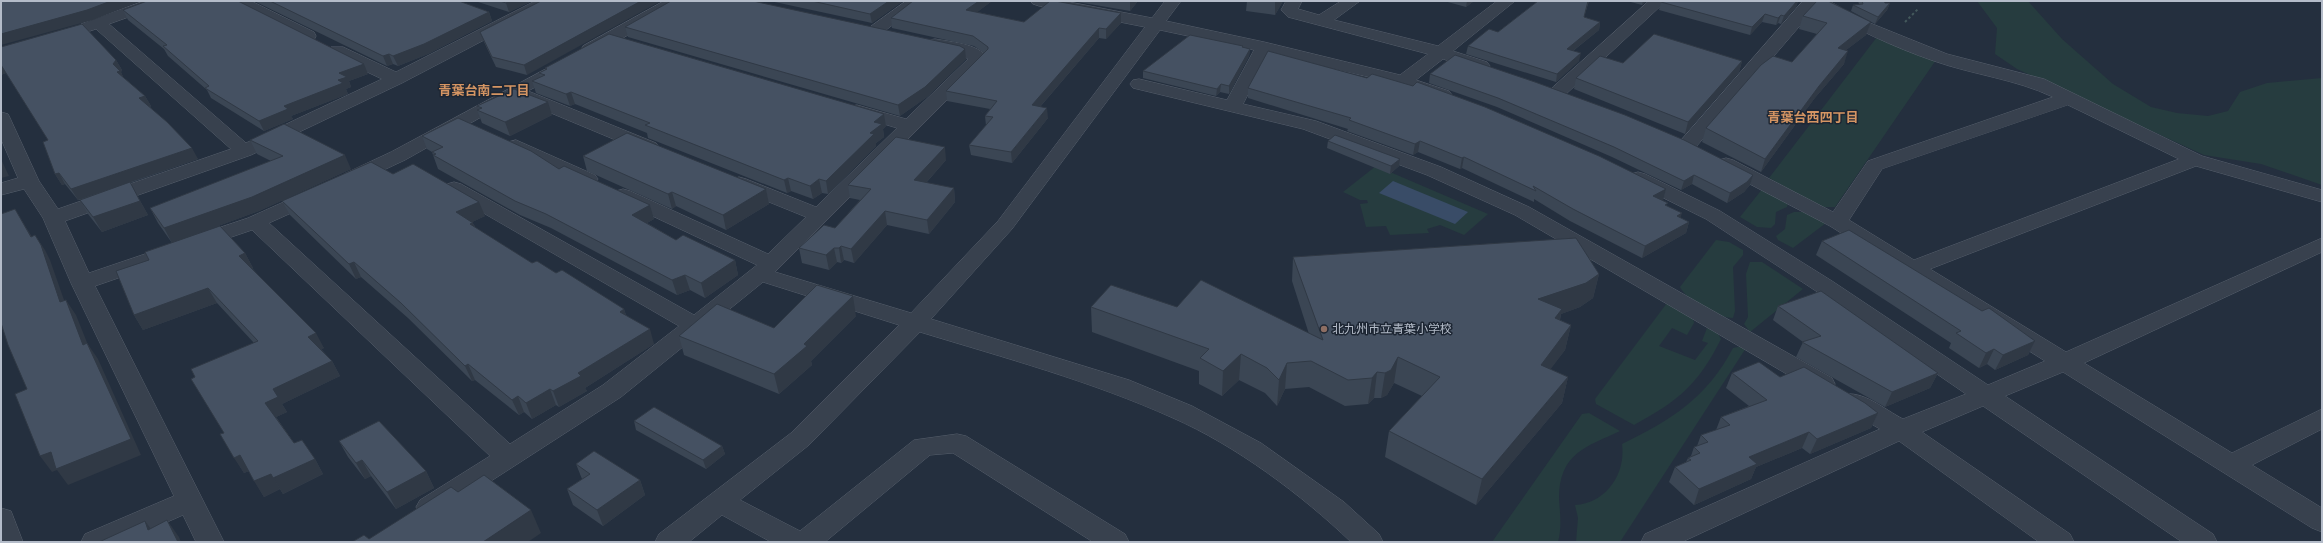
<svg xmlns="http://www.w3.org/2000/svg" width="2323" height="543" font-family="'Roboto Condensed','Noto Sans JP',sans-serif">
<style>
.green{fill:#263c3f}
.water{fill:#394c67}
.lines{fill:none;stroke-linecap:round;stroke-linejoin:round}
.minor-casing{stroke:#565f6c;stroke-width:1}
.path{stroke:#44595c;stroke-width:2;stroke-dasharray:2.5 2.5;stroke-linecap:butt}
.minor{fill:#38414e;fill-rule:evenodd}
.wall{fill:#3b4654}
.shaded-wall{fill:#303945}
.building{fill:#455162;stroke:#303945}
.education-dot{fill:#8d6e63;stroke:#1d2633;stroke-width:1.5}
.labels{text-anchor:middle;stroke-width:3;stroke-linejoin:round;paint-order:stroke}
.poi-label{font-size:12px;fill:#b4bcc9;stroke:#1d2633;text-anchor:start}
.neighbourhood-label{font-size:13px;font-weight:bold;fill:#d59563;stroke:#1d2633}
</style>
<rect width="100%" height="100%" fill="#242f3e"/>
<g class="green">
<polygon points="1977,1 2028,1 2062,39 2113,84 2151,107 2177,113 2208,116 2228,111 2240,92 2267,83 2322,78 2322,185 2261,164 2204,155 2017,69 1995,54 1997,28"/>
<polygon points="1877,37 1936,60 1835,207 1821,207 1769,178"/>
<polygon points="1376,166 1488,214 1464,235 1440,225 1427,229 1429,233 1390,235 1386,226 1366,227 1360,204 1368,203 1367,200 1360,200 1343,192"/>
<polygon points="1763,188 1788,202 1787,207 1776,212 1775,224 1771,228 1757,227 1740,217"/>
<polygon points="1794,212 1806,212 1826,223 1793,248 1778,240 1776,236 1785,229 1787,215"/>
<path d="M 1716,240 L 1729,242 L 1743,250 L 1743,255 L 1733,267 L 1735,311 L 1733,318 C 1718,318 1686,300 1680,287 Z"/>
<polygon points="1750,262 1762,262 1803,289 1750,332 1744,324 1748,317 1746,274"/>
<path d="M 1667,303 L 1693,318 L 1694,323 L 1687,335 L 1672,328 L 1659,346 L 1695,360 L 1708,343 L 1702,341 L 1707,328 L 1717,332 L 1721,339 C 1698,385 1678,401 1634,425 L 1596,404 L 1595,399 Z"/>
<path d="M 1743,346 L 1746,348 L 1620,542 L 1576,542 L 1578,518 L 1575,505 C 1607,503 1626,473 1622,444 C 1671,420 1707,398 1733,348 Z"/>
<path d="M 1589,413 L 1620,431 C 1586,447 1559,453 1559,499 C 1560,513 1562,528 1558,542 L 1492,542 L 1582,414 Z"/>
</g>
<polygon class="water" points="1393,181 1468,212 1455,224 1379,193"/>
<g class="lines">
<g class="minor-casing">
<g id="minor">
<polygon points="144,1 167,1 165,4 109,24 246,143 382,79 331,55 329,51 331,47 343,47 396,72 535,1 555,1 553,4 402,83 251,155 65,221 89,273 145,254 153,256 156,261 153,266 95,286 224,542 196,542 183,515 122,542 81,542 85,534 174,496 71,283 43,218 24,189 1,195 1,183 18,178 1,139 1,112 8,114 10,118 39,181 58,209 231,149 96,29 87,32 81,30 79,27 81,24"/>
<polygon points="231,1 251,1 314,32 316,36 314,40 302,40 233,4"/>
<polygon points="664,1 684,1 682,4 595,54 583,54 581,50 583,46"/>
<polygon points="906,1 924,1 882,33 870,33 868,30 870,27"/>
<path d="M 1031,1 L 1064,1 L 1152,18 L 1165,1 L 1181,1 L 1166,21 L 1264,42 L 1400,75 L 1428,54 L 1288,17 L 1281,10 L 1286,1 L 1302,1 L 1298,9 L 1319,15 L 1341,1 L 1360,1 L 1334,20 L 1438,46 L 1497,1 L 1515,1 L 1453,51 L 1487,62 L 1490,66 L 1487,70 L 1481,71 L 1443,59 L 1416,80 L 1449,91 L 1452,95 L 1449,99 L 1437,99 L 1369,77 L 1269,54 L 1243,104 L 1316,121 L 1441,167 L 1529,207 L 1832,378 L 1835,384 L 1832,390 L 1823,392 L 1814,390 L 1515,215 L 1427,175 L 1303,129 L 1133,88 L 1130,84 L 1133,80 L 1139,79 L 1227,100 L 1254,50 L 1160,30 L 1012,229 L 931,319 L 1129,380 L 1192,406 L 1261,443 L 1344,502 L 1379,534 L 1383,542 L 1351,542 C 1302,495 1235,445 1173,418 C 1091,381 1005,358 920,332 L 809,445 L 740,500 L 800,531 L 914,440 L 957,434 L 966,436 L 1125,534 L 1129,542 L 1093,542 L 953,453 L 930,455 L 825,542 L 771,542 L 722,515 L 689,542 L 655,542 L 659,534 L 791,433 L 899,325 L 763,282 L 621,397 L 440,514 L 430,517 L 420,514 L 416,507 L 420,500 L 490,456 L 252,230 L 199,248 L 191,247 L 188,242 L 191,237 L 248,218 L 306,192 L 313,190 L 320,192 L 323,196 L 320,200 L 269,223 L 510,444 L 603,385 L 679,326 L 447,192 L 444,188 L 447,184 L 454,182 L 461,184 L 694,315 L 757,265 L 616,199 L 613,195 L 616,191 L 623,189 L 630,191 L 768,254 L 806,217 L 732,187 L 729,183 L 732,179 L 739,177 L 746,179 L 816,207 L 897,128 L 851,114 L 848,110 L 851,106 L 857,105 L 906,119 L 968,59 L 962,55 L 929,48 L 927,44 L 929,40 L 935,39 C 951,42 977,43 988,58 L 985,62 L 775,272 L 911,313 L 998,221 L 1145,27 L 1039,6 L 1033,4 Z"/>
<polygon points="1649,1 1666,1 1565,95 1553,95 1550,91 1553,87"/>
<path d="M 1803,1 L 1829,1 L 1865,21 L 1947,54 L 2044,79 L 2202,156 L 2322,190 L 2322,202 L 2196,166 L 1930,269 L 2066,352 L 2322,238 L 2322,252 L 2084,363 L 2232,453 L 2322,409 L 2322,429 L 2252,465 L 2322,508 L 2322,532 L 2312,528 L 2063,372 L 2005,396 L 2213,534 L 2217,542 L 2182,542 L 1983,406 L 1922,432 L 2070,534 L 2074,542 L 2039,542 L 1899,441 L 1682,542 L 1641,542 L 1645,534 L 1880,429 L 1842,407 L 1839,401 L 1842,395 C 1862,389 1885,410 1903,419 L 1966,394 L 1816,291 L 1706,219 L 1631,182 L 1628,178 L 1631,174 L 1638,172 L 1645,174 L 1720,211 L 1832,281 L 1988,385 L 2045,361 L 1830,226 L 1719,168 L 1716,164 L 1719,160 L 1726,158 L 1733,160 L 1833,212 L 1868,161 L 2053,97 C 2015,79 1974,75 1934,61 C 1893,47 1854,28 1816,7 L 1695,148 L 1688,150 L 1681,148 L 1678,144 ZM 2068,105 L 2179,159 L 1914,260 L 1849,220 L 1882,169 Z"/>
<polygon points="559,62 565,63 568,67 565,71 528,91 656,143 659,147 656,151 649,153 642,151 515,98 405,160 358,182 351,184 344,182 341,178 344,174 391,152"/>
<polygon points="516,140 595,175 598,179 595,183 588,185 581,183 509,150 506,146 509,142"/>
<polygon points="1,508 11,511 23,542 1,542"/>
</g>
</g>
<polyline class="path" points="1905,22 1919,8"/>
<use href="#minor" class="minor"/>
</g>
<g class="wall">
<polygon points="254,1 459,1 489,12 492,21 428,54 398,66 393,64 387,66"/>
<polygon points="475,1 532,1 509,12"/>
<polygon points="541,1 527,75 496,67 484,42 480,32"/>
<polygon points="770,1 903,1 872,23"/>
<polygon points="913,1 992,1 977,12 1024,22 1121,23 1106,39 1099,38 1040,107 1048,118 1012,163 971,155 969,145 986,126 985,116 990,109 947,101 946,91 984,53 974,46 892,28 891,18"/>
<polygon points="1072,1 1138,1 1130,11"/>
<polygon points="1247,1 1283,1 1275,15 1246,11"/>
<polygon points="1444,1 1474,1 1466,7"/>
<polygon points="1538,1 1589,1 1584,17 1600,22 1599,30 1573,51 1579,61 1556,82 1466,54 1468,46 1498,32"/>
<polygon points="1627,1 1647,1 1642,5"/>
<polygon points="1662,1 1798,1 1796,7 1781,24 1778,23 1776,25 1762,22 1750,35 1659,10 1661,2"/>
<polygon points="1858,1 1884,1 1885,3 1890,3 1887,10 1875,24 1851,11 1853,5 1859,4"/>
<polygon points="123,10 368,74 349,81 351,87 346,89 348,94 291,116 293,119 264,131 211,98 207,90 168,56 164,49 128,20"/>
<polygon points="1803,16 1871,22 1866,35 1846,50 1844,64 1814,99 1761,172 1702,142 1706,128 1792,62 1817,34 1799,29"/>
<polygon points="625,27 966,59 927,97 900,116 628,37"/>
<polygon points="1,47 116,60 122,70 121,72 123,77 145,96 151,106 150,107 198,159 130,183 148,215 102,232 88,214 80,200 78,200 65,184 62,185 55,174 48,140 6,73 1,75"/>
<polygon points="1243,47 1250,49 1249,56 1229,94 1220,92 1216,96 1143,78 1143,71"/>
<polygon points="1742,61 1739,72 1685,134 1574,89 1576,78 1623,63"/>
<polygon points="545,68 884,114 886,126 883,129 884,137 876,143 876,146 828,194 822,193 813,199 791,191 787,193 648,138 647,133 575,104 570,106 536,93 532,81 540,77 539,73 546,69"/>
<polygon points="1430,74 1753,175 1750,185 1744,192 1727,203 1692,184 1681,190 1612,157 1497,107 1429,83"/>
<polygon points="1248,88 1666,189 1663,200 1662,200 1667,206 1681,218 1689,222 1686,233 1642,258 1570,221 1534,199 1534,202 1462,168 1460,169 1418,152 1413,155 1347,131 1348,129 1248,98"/>
<polygon points="477,106 552,115 510,136 482,123 477,110 479,109"/>
<polygon points="422,136 559,169 650,205 654,219 647,223 676,240 735,260 738,275 705,298 690,290 677,295 551,228 520,215 438,169 433,155 432,152 427,149"/>
<polygon points="250,140 351,169 259,211 172,243 158,223 150,208 271,161 257,154"/>
<polygon points="1328,141 1400,159 1399,166 1390,174 1327,148"/>
<polygon points="583,156 766,189 769,204 726,230 676,206 672,209 587,171"/>
<polygon points="946,160 926,183 954,188 955,202 929,234 887,225 854,263 844,260 841,263 837,262 829,270 802,263 799,248 835,228 860,200 850,198 848,185"/>
<polygon points="393,174 485,216 472,222 476,228 532,263 556,273 624,309 626,315 654,344 585,388 587,391 559,407 556,405 532,419 524,412 519,415 475,380 472,381 408,318 361,277 356,279 290,215 282,201"/>
<polygon points="1822,241 1982,311 2035,341 2028,355 1995,370 1987,364 1979,368 1949,348 1951,343 1816,255"/>
<polygon points="245,253 253,268 252,268 324,348 321,349 332,361 340,376 282,404 287,412 276,417 294,443 315,459 323,474 283,494 280,489 264,497 249,471 244,473 220,434 224,433 195,377 254,343 217,303 143,330 134,315"/>
<polygon points="1293,257 1599,274 1593,298 1580,307 1561,314 1560,320 1571,325 1565,350 1550,369 1568,377 1562,403 1476,505 1385,457 1389,431 1422,396 1394,383 1387,395 1381,398 1374,398 1368,404 1345,406 1309,387 1285,389 1277,406 1265,393 1239,380 1222,396 1199,384 1199,371 1092,332 1091,307 1177,307 1309,334 1292,281"/>
<polygon points="1778,306 1938,373 1930,388 1885,407 1796,357 1803,342 1773,320"/>
<polygon points="856,316 811,361 812,365 779,394 684,355 679,336 774,328"/>
<polygon points="1732,373 1780,377 1878,413 1871,428 1810,454 1802,448 1756,467 1751,479 1694,505 1669,482 1675,467 1686,462 1688,458 1691,456 1694,447 1697,446 1701,435 1716,430 1721,417 1749,406 1726,388"/>
<polygon points="634,421 722,446 725,454 706,469 636,430"/>
<polygon points="339,441 426,471 434,488 396,509 371,476 365,479 348,457"/>
<polygon points="576,464 640,480 645,495 603,526 573,505 567,489 582,479"/>
</g>
<g class="shaded-wall">
<polygon points="111,1 141,1 93,20 1,45 1,34"/>
<polygon points="509,1 532,1 509,12 506,3"/>
<polygon points="641,1 661,1 527,75 524,65"/>
<polygon points="889,1 903,1 872,23 870,14"/>
<polygon points="979,1 992,1 967,20 966,10"/>
<polygon points="1130,1 1138,1 1130,11"/>
<polygon points="1275,1 1283,1 1275,15"/>
<polygon points="1467,1 1474,1 1466,7"/>
<polygon points="1643,1 1647,1 1642,5"/>
<polygon points="1797,1 1798,1 1796,7 1781,24 1784,16"/>
<polygon points="1890,3 1887,10 1875,24 1878,17"/>
<polygon points="489,12 492,21 428,54 398,66 393,56"/>
<polygon points="1121,13 1121,23 1106,39 1106,29"/>
<polygon points="1765,14 1762,22 1750,35 1752,27"/>
<polygon points="1781,15 1778,23 1776,25 1778,18"/>
<polygon points="1600,22 1599,30 1565,57 1567,49"/>
<polygon points="1871,22 1866,35 1833,60 1838,48"/>
<polygon points="1099,28 1099,38 1032,116 1032,105"/>
<polygon points="965,49 966,59 927,97 900,116 898,105"/>
<polygon points="1250,49 1249,56 1229,94 1229,86"/>
<polygon points="1848,51 1844,64 1814,99 1761,172 1765,159 1819,86"/>
<polygon points="1581,53 1579,61 1556,82 1557,74"/>
<polygon points="389,54 393,64 387,66 383,56"/>
<polygon points="116,60 122,70 121,72 125,81 123,82 113,64"/>
<polygon points="1742,61 1739,72 1685,134 1688,122"/>
<polygon points="364,64 368,74 349,81 351,87 346,89 348,94 291,116 293,119 264,131 259,121 284,106 338,80 339,73"/>
<polygon points="1,65 6,73 1,75"/>
<polygon points="1221,84 1220,92 1216,96 1217,89"/>
<polygon points="571,92 575,104 570,106 566,94"/>
<polygon points="145,96 151,106 145,108 139,98"/>
<polygon points="548,102 552,115 510,136 505,122"/>
<polygon points="1047,108 1048,118 1012,163 1011,152"/>
<polygon points="884,114 886,126 883,129 884,137 876,143 876,146 828,194 826,181 874,122"/>
<polygon points="1420,141 1418,152 1413,155 1415,144"/>
<polygon points="945,147 946,160 916,194 914,180"/>
<polygon points="192,148 198,159 78,200 71,189"/>
<polygon points="345,155 351,169 259,211 172,243 164,228"/>
<polygon points="1464,157 1462,168 1460,169 1462,158"/>
<polygon points="1,159 9,176 1,178"/>
<polygon points="1400,159 1399,166 1390,174 1391,166"/>
<polygon points="59,173 65,184 62,185 55,174"/>
<polygon points="1694,175 1692,184 1681,190 1684,181"/>
<polygon points="1753,175 1750,185 1744,192 1727,203 1730,193"/>
<polygon points="788,178 791,191 787,193 784,180"/>
<polygon points="819,179 822,193 813,199 810,186"/>
<polygon points="130,183 148,215 102,232 93,217"/>
<polygon points="954,188 955,202 929,234 927,220"/>
<polygon points="766,189 769,204 726,230 723,215"/>
<polygon points="1666,189 1663,200 1650,207 1653,196"/>
<polygon points="672,192 676,206 672,209 668,194"/>
<polygon points="479,202 485,216 462,227 456,212"/>
<polygon points="650,205 654,219 636,229 632,215"/>
<polygon points="15,209 24,224 41,251 31,237"/>
<polygon points="885,211 887,225 854,263 851,249"/>
<polygon points="1682,213 1678,225 1677,216"/>
<polygon points="1689,222 1686,233 1642,258 1645,246"/>
<polygon points="473,223 479,237 470,224"/>
<polygon points="35,235 45,250 50,260 70,317 60,302"/>
<polygon points="841,246 844,260 841,263 839,248"/>
<polygon points="834,248 837,262 829,270 826,255"/>
<polygon points="245,253 253,268 247,270 239,256"/>
<polygon points="735,260 738,275 705,298 701,283"/>
<polygon points="354,262 361,277 356,279 349,264"/>
<polygon points="1599,274 1593,298 1580,307 1561,314 1556,334 1555,318 1538,299"/>
<polygon points="685,275 690,290 677,295 672,280"/>
<polygon points="208,288 217,303 143,330 134,315"/>
<polygon points="853,296 856,316 811,361 812,365 779,394 774,374"/>
<polygon points="66,300 76,315 94,360 83,345"/>
<polygon points="624,309 629,325 620,312"/>
<polygon points="1571,325 1565,350 1535,390 1541,365"/>
<polygon points="650,329 654,344 585,388 587,391 559,407 553,391 578,373"/>
<polygon points="316,333 324,348 316,352 308,337"/>
<polygon points="2035,341 2028,355 1995,370 2003,355"/>
<polygon points="87,343 98,359 141,455 68,485 57,470 52,472 40,456"/>
<polygon points="1994,349 1987,364 1979,368 1986,353"/>
<polygon points="1241,354 1239,380 1222,396 1223,371"/>
<polygon points="1398,357 1394,383 1387,395 1381,398 1385,373"/>
<polygon points="332,361 340,376 282,404 287,412 274,418 265,403 273,389"/>
<polygon points="1287,363 1285,389 1277,406 1279,380"/>
<polygon points="468,364 475,380 472,381 465,366"/>
<polygon points="1377,372 1374,398 1368,404 1372,378"/>
<polygon points="1938,373 1930,388 1885,407 1892,392"/>
<polygon points="1568,377 1562,403 1476,505 1482,479"/>
<polygon points="550,389 556,405 532,419 526,403"/>
<polygon points="518,396 524,412 519,415 512,400"/>
<polygon points="1878,413 1871,428 1810,454 1817,439"/>
<polygon points="1809,432 1802,448 1756,467 1751,479 1694,505 1699,489 1749,457"/>
<polygon points="722,446 725,454 706,469 703,460"/>
<polygon points="240,455 249,471 244,473 234,458"/>
<polygon points="315,459 323,474 283,494 273,478"/>
<polygon points="362,460 371,476 365,479 356,463"/>
<polygon points="426,471 434,488 396,509 387,492"/>
<polygon points="271,474 280,489 264,497 254,481"/>
<polygon points="640,480 645,495 603,526 597,510"/>
<polygon points="531,510 541,533 528,542 483,542"/>
<polygon points="167,520 179,537 181,542 178,542"/>
<polygon points="145,521 157,537 148,530"/>
</g>
<g class="building">
<polygon points="1,1 111,1 87,10 1,34"/>
<polygon points="147,1 238,1 364,64 339,73 347,77 338,80 343,83 284,106 288,109 259,121 205,88 209,86 163,46 167,45 123,10"/>
<polygon points="270,1 459,1 489,12 424,44 393,56 389,54 383,56"/>
<polygon points="500,1 509,1 506,3"/>
<polygon points="541,1 641,1 524,65 492,57 480,32"/>
<polygon points="671,1 753,1 960,46 965,49 925,87 898,105 625,27"/>
<polygon points="812,1 889,1 870,14"/>
<polygon points="913,1 979,1 966,10 1024,22 1050,1 1055,1 1121,13 1106,29 1099,28 1032,105 1047,108 1011,152 969,145 993,117 985,116 997,101 946,91 988,49 988,47 973,36 891,18"/>
<polygon points="1538,1 1588,1 1584,17 1600,22 1567,49 1581,53 1557,74 1468,46 1489,29 1498,32"/>
<polygon points="1662,1 1797,1 1784,16 1781,15 1778,18 1765,14 1752,27 1661,2"/>
<polygon points="1817,1 1828,1 1871,22 1838,48 1848,51 1819,86 1765,159 1706,128 1761,65 1773,56 1792,62 1827,23 1803,16"/>
<polygon points="1862,1 1884,1 1885,3 1890,3 1878,17 1853,5 1863,4"/>
<polygon points="82,24 116,60 113,64 120,71 117,72 145,96 139,98 167,122 192,148 71,189 59,173 55,174 43,142 48,140 1,65 1,47"/>
<polygon points="609,34 884,114 874,122 882,124 870,133 874,134 826,181 819,179 810,186 788,178 784,180 645,125 650,123 571,92 566,94 532,81 545,75 539,73 547,69 545,68"/>
<polygon points="1654,34 1742,61 1688,122 1576,78 1600,56 1623,63"/>
<polygon points="1190,35 1243,46 1242,47 1250,49 1229,86 1221,84 1217,89 1143,71"/>
<polygon points="1268,51 1367,78 1372,74 1413,86 1417,82 1485,107 1599,156 1666,189 1653,196 1668,203 1665,205 1682,213 1677,216 1689,222 1645,246 1573,209 1533,186 1536,191 1464,157 1462,158 1420,141 1415,144 1349,120 1351,118 1248,88"/>
<polygon points="1455,55 1535,82 1625,115 1684,140 1753,175 1747,182 1730,193 1694,175 1684,181 1614,147 1498,98 1430,74"/>
<polygon points="514,89 548,102 505,122 477,110 482,108 477,106"/>
<polygon points="458,118 531,151 559,169 564,166 650,205 632,215 676,240 683,235 735,260 701,283 685,275 672,280 546,214 515,201 433,155 436,154 432,152 443,147 422,136"/>
<polygon points="284,124 345,155 252,197 164,228 150,208 283,156 250,140"/>
<polygon points="627,133 766,189 723,215 672,192 668,194 583,156"/>
<polygon points="1335,135 1400,159 1391,166 1328,141"/>
<polygon points="896,137 945,147 914,180 954,188 927,220 885,211 851,249 841,246 839,248 834,248 826,255 799,248 824,225 835,228 871,189 848,185"/>
<polygon points="371,162 393,174 413,164 479,202 456,212 473,223 470,224 532,263 537,261 556,273 562,270 624,309 620,312 650,329 578,373 581,376 553,391 550,389 526,403 518,396 512,400 468,364 465,366 401,303 354,262 349,264 282,201"/>
<polygon points="130,182 140,201 93,217 80,200"/>
<polygon points="15,209 31,237 35,235 41,245 60,302 66,300 83,345 87,343 131,439 56,469 51,452 40,456 15,394 27,389 8,345 1,323 1,214"/>
<polygon points="220,226 245,253 239,256 316,333 308,337 332,361 273,389 278,397 265,403 294,443 302,440 315,459 273,478 271,474 254,481 240,455 234,458 220,434 224,433 191,379 195,377 191,369 258,341 208,288 134,315 116,271 149,260 145,252"/>
<polygon points="1849,230 1982,311 1989,308 2035,341 2003,355 1994,349 1986,353 1956,333 1961,331 1822,241"/>
<polygon points="1576,238 1599,274 1586,283 1538,299 1562,309 1555,318 1571,325 1541,365 1568,377 1482,479 1389,431 1440,377 1398,357 1391,370 1385,373 1377,372 1372,378 1348,380 1311,361 1287,363 1279,380 1267,368 1241,354 1223,371 1200,358 1209,349 1091,307 1111,285 1177,307 1201,280 1323,340 1293,257"/>
<polygon points="817,285 853,296 804,344 807,346 774,374 679,336 717,304 774,328"/>
<polygon points="1821,291 1938,373 1892,392 1802,342 1821,336 1778,306"/>
<polygon points="1759,362 1780,377 1804,367 1865,403 1878,413 1817,439 1809,432 1749,457 1757,464 1699,489 1675,467 1691,460 1688,458 1700,453 1694,447 1708,442 1701,435 1730,425 1721,417 1767,400 1732,373"/>
<polygon points="654,407 722,446 703,460 634,421"/>
<polygon points="379,421 426,471 387,492 362,460 356,463 339,441"/>
<polygon points="594,451 640,480 597,510 567,489 590,474 576,464"/>
<polygon points="484,475 531,510 483,542 352,542 364,535 369,539 451,487 458,492"/>
<polygon points="167,520 178,542 99,542 145,521 148,530"/>
</g>
<circle class="education-dot" cx="1324" cy="329" r="4"/>
<g class="labels">
<g class="poi-label">
<text x="1332" y="333">北九州市立青葉小学校</text>
</g>
<g class="neighbourhood-label">
<text x="484" y="95">青葉台南二丁目</text>
<text x="1813" y="122">青葉台西四丁目</text>
</g>
</g>
<rect width="2323" height="543" fill="none" stroke="#b4bcc9" stroke-width="4"/>
</svg>
